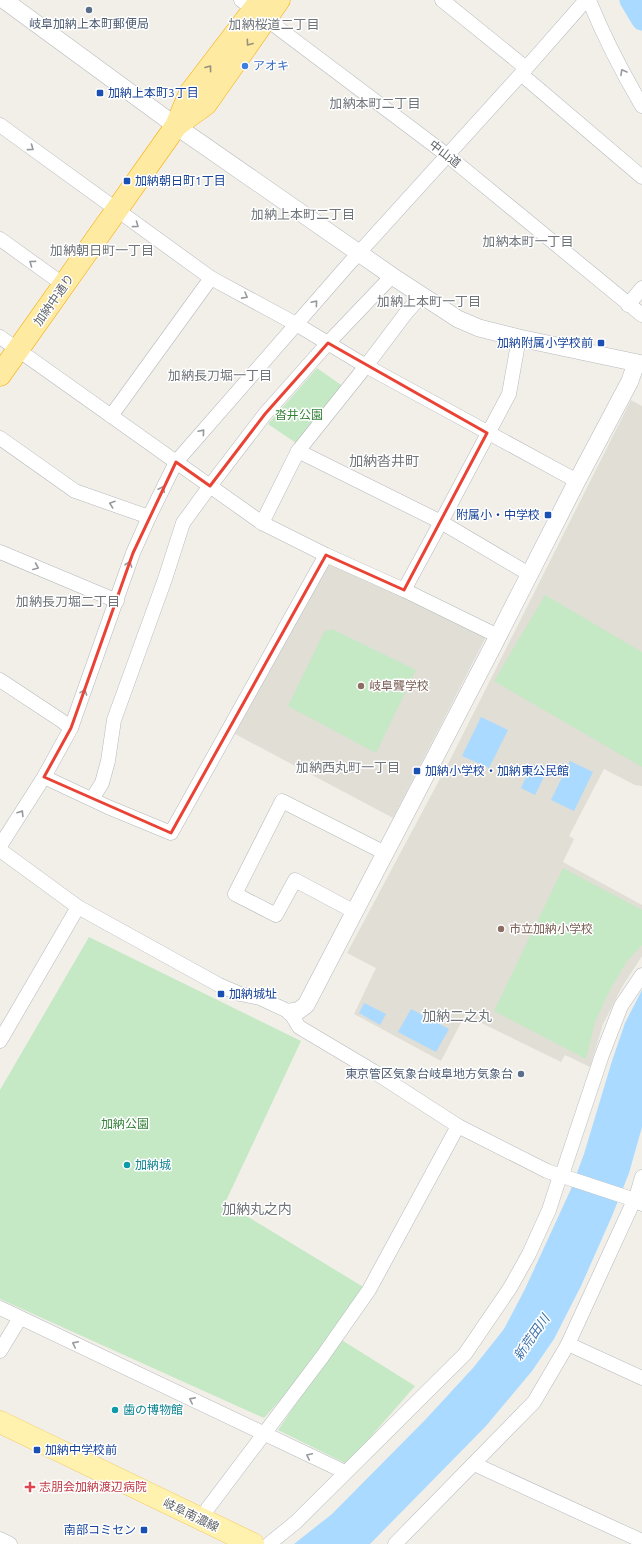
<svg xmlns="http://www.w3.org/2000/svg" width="642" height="1544" font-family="Ubuntu,'Noto Sans JP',sans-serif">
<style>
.education{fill:#e1ded6}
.green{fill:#c5e8c5}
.water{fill:#aadaff}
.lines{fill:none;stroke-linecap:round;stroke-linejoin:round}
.river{stroke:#aadaff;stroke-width:21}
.minor-casing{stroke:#b5b8bc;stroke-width:15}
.tertiary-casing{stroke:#b5b8bc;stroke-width:18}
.primary-casing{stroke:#f2c960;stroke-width:23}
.trunk-casing{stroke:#f9ab00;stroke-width:23}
.minor{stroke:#fff;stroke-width:14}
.tertiary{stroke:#fff;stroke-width:17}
.primary{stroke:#fff2af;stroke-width:22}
.trunk{stroke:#feeaa1;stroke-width:22}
.oneway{stroke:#97927c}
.oneway2{stroke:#979a9d}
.marked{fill:none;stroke:#ea4335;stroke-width:3;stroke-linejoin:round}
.service-dot{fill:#5c6f8a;stroke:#fff;stroke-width:1.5}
.shop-dot{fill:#3f7fe0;stroke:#fff;stroke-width:1.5}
.transit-dot{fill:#1a4fb4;stroke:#fff;stroke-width:1.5}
.education-dot{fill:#8d6e63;stroke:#fff;stroke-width:1.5}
.culture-dot{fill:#0f9aa8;stroke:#fff;stroke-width:1.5}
.health-dot{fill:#e0444e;stroke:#fff;stroke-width:1.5}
.labels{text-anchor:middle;stroke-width:3;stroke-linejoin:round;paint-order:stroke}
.service-label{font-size:12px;fill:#4e5e75;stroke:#fff}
.shop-label{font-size:12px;fill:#366cbe;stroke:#fff;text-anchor:start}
.transit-label{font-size:12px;fill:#164399;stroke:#fff;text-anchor:start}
.street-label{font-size:12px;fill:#5f6368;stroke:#fff}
.park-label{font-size:12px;fill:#348238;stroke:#fff}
.education-label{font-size:12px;fill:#785e54;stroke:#fff;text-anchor:start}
.culture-label{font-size:12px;fill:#0d838f;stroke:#fff;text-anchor:start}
.health-label{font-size:12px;fill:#be3a42;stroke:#fff;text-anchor:start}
.neighbourhood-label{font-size:13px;fill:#70757a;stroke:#fff}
.water-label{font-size:13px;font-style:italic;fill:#4174aa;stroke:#fff}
.quarter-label{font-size:14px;fill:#70757a;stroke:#fff}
</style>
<rect width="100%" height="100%" fill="#f1efe8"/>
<g class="education">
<polygon points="631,400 642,406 642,786 635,785 604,769 569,836 574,839 563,862 642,905 642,956 622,987 603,1024 590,1067 565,1055 561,1062 465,1015 441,1061 354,1014 376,968 347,953 450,760"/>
<polygon points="331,562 486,637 393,818 235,734 325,564"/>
</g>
<g class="green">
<polygon points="317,368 344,387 299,445 268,424"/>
<polygon points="545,595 642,652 642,767 494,681"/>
<polygon points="332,629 416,670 376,753 288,706 324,632"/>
<polygon points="563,868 642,910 642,945 627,961 610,990 595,1022 586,1059 494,1011"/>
<polygon points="89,937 301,1041 225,1203 365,1288 317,1358 264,1418 0,1299 0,1090"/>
<polygon points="340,1339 415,1386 347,1464 278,1430"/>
</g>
<g class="water">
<polygon points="481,717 508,730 489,768 462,756"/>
<polygon points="570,761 593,772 574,811 551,800"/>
<polygon points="532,764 547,771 535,795 521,788"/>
<polygon points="642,990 642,1127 629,1173 612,1216 581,1286 554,1339 532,1371 486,1426 370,1544 294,1544 332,1514 425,1420 473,1368 504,1329 525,1289 571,1189 584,1154 612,1061 625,1023"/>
<polygon points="364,1003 386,1014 380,1025 359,1013"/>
<polygon points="411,1009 449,1029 436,1052 398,1032"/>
</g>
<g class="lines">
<polyline class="river" points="630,0 642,20"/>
<g class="minor-casing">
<g id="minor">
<polyline points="241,0 447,155 642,315"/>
<polyline points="442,0 526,68"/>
<path d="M 589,0 C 604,37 622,72 642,106"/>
<polyline points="521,74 642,177"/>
<polyline points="0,125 211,278 296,324 366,366 577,481"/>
<polyline points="0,239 64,285"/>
<polyline points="628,305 642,288"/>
<polyline points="0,337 262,523 326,555 404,590 498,636"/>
<polyline points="111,416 211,278"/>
<polyline points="0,438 75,491 149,517"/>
<polyline points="298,451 441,522 529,574"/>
<polyline points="262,523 298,451 366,366 406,313 421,296"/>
<polyline points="0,552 117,601"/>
<polyline points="404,590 441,522 509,394 519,338"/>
<polyline points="0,680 62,721 71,728"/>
<polyline points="44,777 108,807 171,833 326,555"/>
<polyline points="92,799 102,783 108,761 114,720 165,579 183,523 210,486 265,414 328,343 392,276"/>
<polyline points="0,846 44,777 71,728 133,553 149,517 176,462 347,266 521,74 586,0"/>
<polyline points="0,850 78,907 219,985 240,994 260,998 290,1012 299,1027 373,1071 458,1126 547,1171 629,1198 642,1204"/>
<polyline points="355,912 295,880 276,915 235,894 282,801 385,853"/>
<polyline points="0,1041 78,907"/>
<polyline points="0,1308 345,1472"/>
<polyline points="568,1344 642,1378"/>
<polyline points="0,1351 20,1318"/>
<polyline points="474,1464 642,1541"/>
<polyline points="201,1520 208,1508 322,1357 369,1290 458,1126"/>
<polyline points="0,1539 10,1544"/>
<polyline points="269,1544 296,1522 465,1354 510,1288 529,1254 549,1210 560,1176 564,1169 602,1055 621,1006 642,975"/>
<polyline points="395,1544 534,1402 568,1344 637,1194 642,1177"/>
</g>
</g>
<g class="tertiary-casing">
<g id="tertiary">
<polyline points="4,0 176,126 392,276 458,319 479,328 519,338 642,364"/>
<polyline points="290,1012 298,1011 306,1005 493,646 577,481 630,381 636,363"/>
</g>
</g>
<g class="primary-casing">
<polyline id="primary" points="0,1422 253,1544"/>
</g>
<g class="trunk-casing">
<g id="trunk">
<polyline points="177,125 206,104 279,0"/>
<polyline points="0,375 176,126 190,93 261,0"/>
</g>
</g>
<use href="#minor" class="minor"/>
<use href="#tertiary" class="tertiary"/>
<use href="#primary" class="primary"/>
<use href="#trunk" class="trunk"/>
</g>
<defs><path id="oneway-chevron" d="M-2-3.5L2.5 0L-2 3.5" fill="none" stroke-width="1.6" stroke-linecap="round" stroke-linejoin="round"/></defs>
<g class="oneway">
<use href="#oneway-chevron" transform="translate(249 43) rotate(126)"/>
<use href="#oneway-chevron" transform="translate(209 68) rotate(-53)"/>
</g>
<g class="oneway2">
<use href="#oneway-chevron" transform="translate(623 72) rotate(-119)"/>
<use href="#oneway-chevron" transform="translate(31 148) rotate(36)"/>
<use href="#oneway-chevron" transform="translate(136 225) rotate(36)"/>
<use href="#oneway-chevron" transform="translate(32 263) rotate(-144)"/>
<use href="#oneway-chevron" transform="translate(245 296) rotate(29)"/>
<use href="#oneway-chevron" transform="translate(315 303) rotate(-49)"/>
<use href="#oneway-chevron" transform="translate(202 432) rotate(-49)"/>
<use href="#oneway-chevron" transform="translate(162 489) rotate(-64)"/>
<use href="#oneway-chevron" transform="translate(112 504) rotate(-161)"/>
<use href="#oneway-chevron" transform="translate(129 564) rotate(-71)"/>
<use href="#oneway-chevron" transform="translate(36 567) rotate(23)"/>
<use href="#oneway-chevron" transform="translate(84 692) rotate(-70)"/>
<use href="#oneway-chevron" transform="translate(21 813) rotate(-58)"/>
<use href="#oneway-chevron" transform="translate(75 1344) rotate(-154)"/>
<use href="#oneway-chevron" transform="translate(192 1400) rotate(-154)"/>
<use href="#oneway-chevron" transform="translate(309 1456) rotate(-155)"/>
</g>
<path class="marked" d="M 328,343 L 487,433 L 404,590 L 326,555 L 171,833 L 44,777 L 71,728 L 133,553 L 176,462 L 210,486 L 265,414 Z"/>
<g class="service-dot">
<circle cx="89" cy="10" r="4"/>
<circle cx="521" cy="1074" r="4"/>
</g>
<circle class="shop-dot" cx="245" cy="66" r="4"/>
<g class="transit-dot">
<rect x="96" y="89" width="8" height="8" rx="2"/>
<rect x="123" y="177" width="8" height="8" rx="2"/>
<rect x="597" y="339" width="8" height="8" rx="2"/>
<rect x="544" y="511" width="8" height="8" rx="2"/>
<rect x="413" y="767" width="8" height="8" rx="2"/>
<rect x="217" y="990" width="8" height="8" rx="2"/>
<rect x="33" y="1446" width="8" height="8" rx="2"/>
<rect x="140" y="1526" width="8" height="8" rx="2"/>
</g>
<g class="education-dot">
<circle cx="361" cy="686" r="4"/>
<circle cx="501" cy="929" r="4"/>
</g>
<g class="culture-dot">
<circle cx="127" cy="1165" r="4"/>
<circle cx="115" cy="1410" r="4"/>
</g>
<path class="health-dot" d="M28 1481h4v4h4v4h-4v4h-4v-4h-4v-4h4z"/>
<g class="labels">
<g class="service-label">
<text x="89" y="28">岐阜加納上本町郵便局</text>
<text x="513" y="1078" text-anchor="end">東京管区気象台岐阜地方気象台</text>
</g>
<g class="shop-label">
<text x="253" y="70">アオキ</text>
</g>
<g class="transit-label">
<text x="108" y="97">加納上本町3丁目</text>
<text x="135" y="185">加納朝日町1丁目</text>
<text x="593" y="347" text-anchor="end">加納附属小学校前</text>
<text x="540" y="519" text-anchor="end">附属小・中学校</text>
<text x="425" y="775">加納小学校・加納東公民館</text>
<text x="229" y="998">加納城址</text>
<text x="45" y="1454">加納中学校前</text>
<text x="136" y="1534" text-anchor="end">南部コミセン</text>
</g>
<g class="street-label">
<text transform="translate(445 154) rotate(38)" y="4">中山道</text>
<text transform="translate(54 300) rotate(-55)" y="4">加納中通り</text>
<text transform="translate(191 1515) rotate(26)" y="4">岐阜南濃線</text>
</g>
<g class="park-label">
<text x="299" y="419">沓井公園</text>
<text x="125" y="1128">加納公園</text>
</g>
<g class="education-label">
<text x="369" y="690">岐阜聾学校</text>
<text x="509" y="933">市立加納小学校</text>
</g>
<g class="culture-label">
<text x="135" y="1169">加納城</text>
<text x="123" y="1414">歯の博物館</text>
</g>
<g class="health-label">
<text x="39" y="1491">志朋会加納渡辺病院</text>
</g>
<g class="neighbourhood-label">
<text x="274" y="29">加納桜道二丁目</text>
<text x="375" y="108">加納本町二丁目</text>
<text x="303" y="219">加納上本町二丁目</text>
<text x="528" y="246">加納本町一丁目</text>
<text x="102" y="255">加納朝日町一丁目</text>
<text x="429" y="306">加納上本町一丁目</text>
<text x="220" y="380">加納長刀堀一丁目</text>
<text x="68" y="606">加納長刀堀二丁目</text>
<text x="348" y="772">加納西丸町一丁目</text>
</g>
<g class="water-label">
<text transform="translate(531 1337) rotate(-55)" y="5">新荒田川</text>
</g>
<g class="quarter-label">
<text x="384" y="466">加納沓井町</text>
<text x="457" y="1021">加納二之丸</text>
<text x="257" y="1214">加納丸之内</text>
</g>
</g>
</svg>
